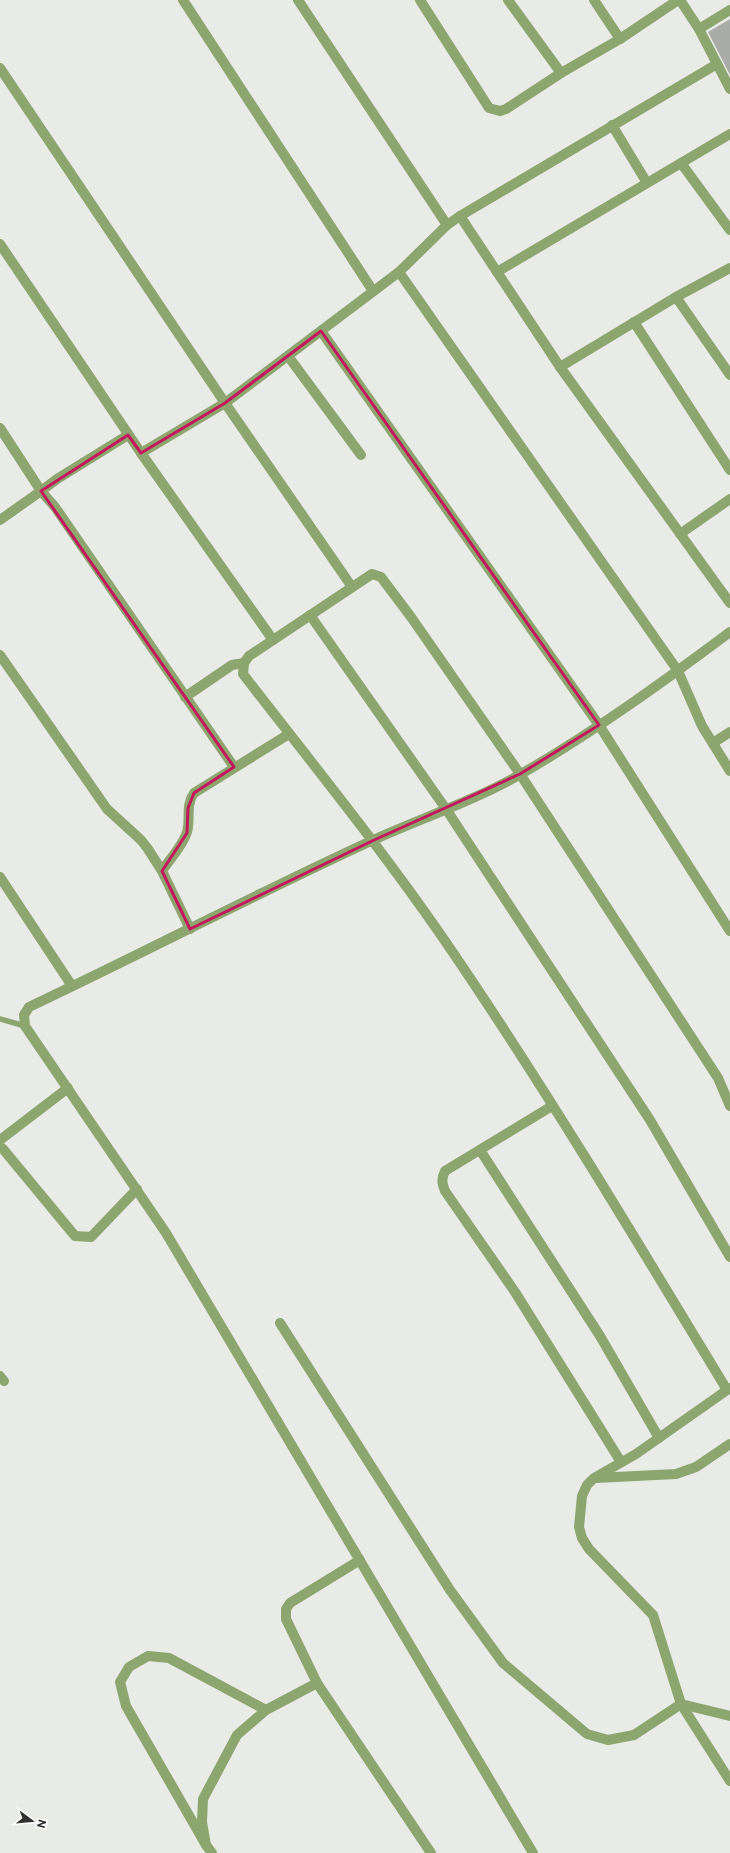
<svg xmlns="http://www.w3.org/2000/svg" width="730" height="1853" font-family="Commissioner,sans-serif">
<style>
.building{fill:#aaaca8}
.lines{fill:none;stroke-linecap:round;stroke-linejoin:round}
.service{stroke:#8da56f;stroke-width:5.5}
.minor{stroke:#8da56f;stroke-width:10}
.marked{fill:none;stroke:#c2185b;stroke-width:3;stroke-linejoin:round}
</style>
<rect width="100%" height="100%" fill="#e9ebe7"/>
<polygon class="building" points="730,19 730,75 708,32"/>
<g class="lines">
<polyline class="service" points="0,1019 25,1026"/>
<g class="minor">
<polyline points="183,0 373,291"/>
<polyline points="298,0 447,225"/>
<polyline points="420,0 489,108 500,111 506,109 561,73 620,39 678,0"/>
<polyline points="508,0 561,73"/>
<polyline points="594,0 620,39"/>
<polyline points="680,0 699,29 730,89"/>
<polyline points="699,29 730,10"/>
<polyline points="0,68 225,403 352,587"/>
<polyline points="612,125 647,183"/>
<polyline points="681,163 730,230"/>
<polyline points="460,216 560,367 730,603"/>
<polyline points="0,244 141,453"/>
<polyline points="399,272 678,671 702,726 730,771"/>
<polyline points="497,272 730,134"/>
<polyline points="676,297 730,375"/>
<polyline points="634,322 730,470"/>
<polyline points="321,331 599,725 730,931"/>
<polyline points="288,356 361,455"/>
<polyline points="560,367 676,297 730,268"/>
<polyline points="0,428 41,491 0,520"/>
<polyline points="128,435 57,479 41,491 55,507 234,767"/>
<polyline points="680,534 730,499"/>
<polyline points="310,615 446,809 650,1120 730,1257"/>
<polyline points="273,640 141,453 225,403 399,272 447,225 460,216 717,64"/>
<polyline points="0,655 107,809 141,840 148,849 162,871 190,929"/>
<polyline points="185,697 232,665 244,663"/>
<polyline points="713,743 730,732"/>
<path d="M 162,871 C 170,859 183,845 187,832 C 191,818 185,806 194,793 L 289,734"/>
<polyline points="0,877 72,986"/>
<path d="M 552,1106 L 445,1171 C 441,1179 442,1183 445,1191 L 515,1292 L 621,1462"/>
<polyline points="0,1140 68,1088"/>
<polyline points="0,1147 3,1149 75,1236 91,1237 137,1189"/>
<polyline points="480,1150 600,1336 659,1438"/>
<polyline points="280,1323 450,1590 503,1663 587,1734 608,1740 634,1735 681,1704 730,1716"/>
<polyline points="0,1376 4,1381"/>
<polyline points="730,1388 636,1454 594,1478 587,1485 582,1496 579,1527 582,1538 589,1549 653,1615 681,1704 730,1781"/>
<path d="M 727,1390 C 641,1248 555,1104 462,966 C 395,865 317,770 243,674 L 244,663 L 249,656 L 372,574 L 381,577 L 411,617 L 520,774 L 718,1078 L 730,1106"/>
<polyline points="596,1478 676,1474 696,1467 730,1444"/>
<polyline points="360,1560 290,1603 286,1609 286,1619 317,1683 431,1853"/>
<polyline points="206,1845 126,1706 120,1682 129,1667 148,1656 169,1658 266,1710"/>
<polyline points="212,1853 206,1845 202,1822 203,1799 237,1735 266,1710 317,1683"/>
<path d="M 533,1853 L 166,1233 L 25,1026 L 24,1015 L 29,1007 C 143,953 256,894 371,841 C 421,818 474,801 521,774 C 594,732 663,682 730,632"/>
</g>
</g>
<path class="marked" d="M 321,331 L 599,725 L 520,774 L 372,841 L 190,929 L 162,871 L 187,833 L 188,808 L 194,793 L 234,767 L 41,491 L 128,435 L 141,453 L 225,403 Z"/>
<g transform="translate(32 1821) rotate(106)" stroke="#ffffff" stroke-width="3" paint-order="stroke">
<path d="M0-3L7 15L0 10L-7 15Z" fill="#2f302f"/>
<text y="-6" font-size="11" font-weight="bold" text-anchor="middle" fill="#2f302f">N</text>
</g>
</svg>
